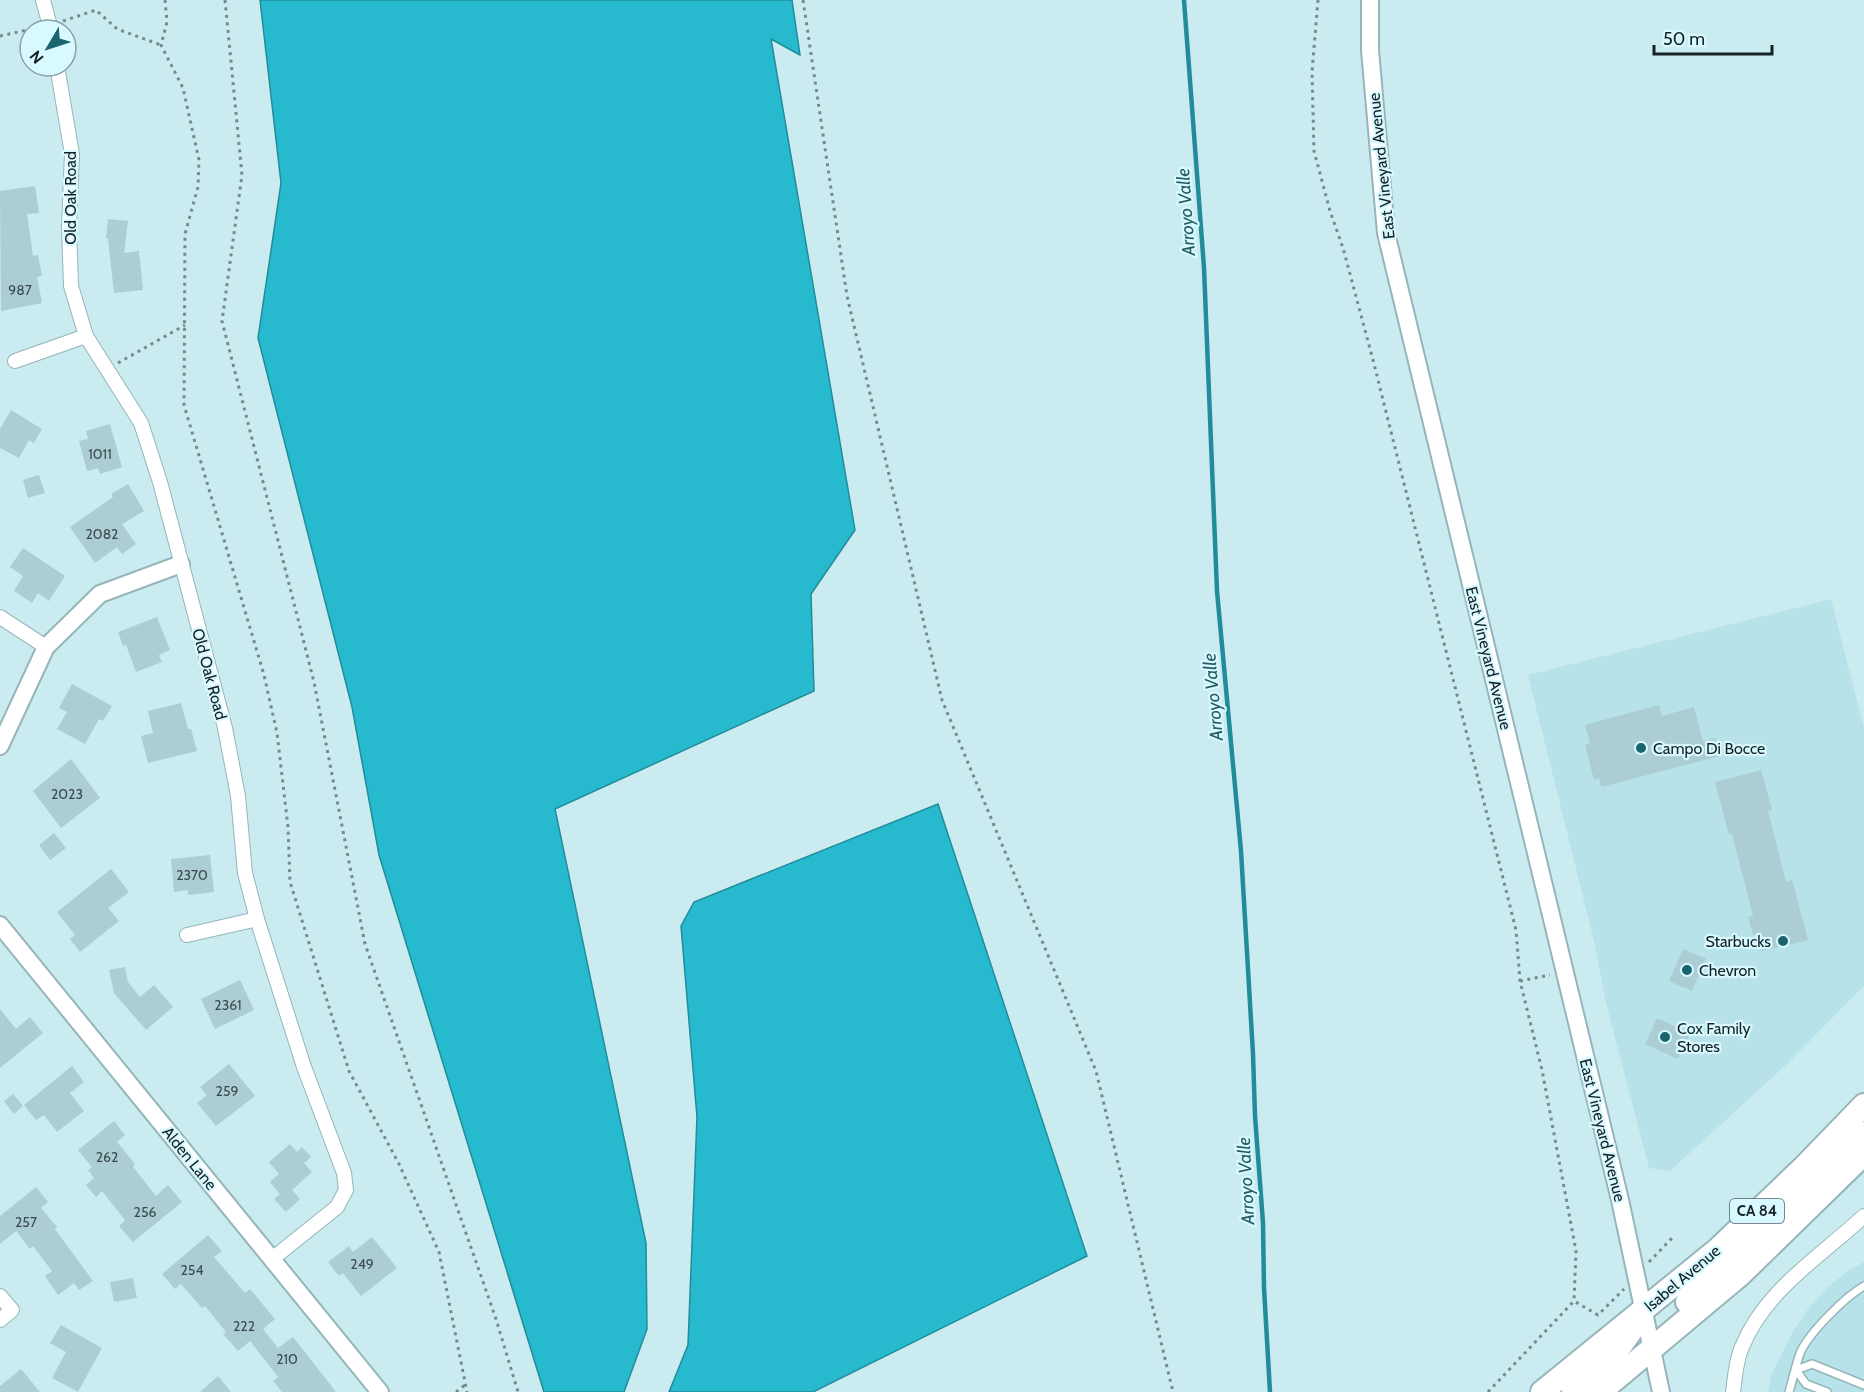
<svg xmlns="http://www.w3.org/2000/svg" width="1864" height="1392" font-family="Cabin,sans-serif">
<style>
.built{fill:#b7e2ea}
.water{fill:#27bace;stroke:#228c9b;stroke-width:1.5}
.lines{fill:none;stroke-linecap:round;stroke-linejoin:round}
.stream{stroke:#228c9b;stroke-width:4.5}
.building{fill:#accdd3}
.service-casing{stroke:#95b5bb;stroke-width:10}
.minor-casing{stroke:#95b5bb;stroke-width:16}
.tertiary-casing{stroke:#95b5bb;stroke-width:20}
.trunk-casing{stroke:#95b5bb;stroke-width:26}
.path{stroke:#738a8e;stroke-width:3;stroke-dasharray:3 4.5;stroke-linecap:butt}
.service{stroke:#fff;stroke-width:7}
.minor{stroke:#fff;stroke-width:14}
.tertiary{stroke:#fff;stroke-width:16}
.trunk{stroke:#fff;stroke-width:22}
.poi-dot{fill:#19646f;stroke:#d7f9ff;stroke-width:2}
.labels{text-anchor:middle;stroke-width:4.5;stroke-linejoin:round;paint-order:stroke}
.number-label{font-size:14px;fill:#3b4c50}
.shield{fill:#d7f9ff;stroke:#4f6266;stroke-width:1.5}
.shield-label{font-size:15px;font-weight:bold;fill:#152124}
.street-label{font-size:16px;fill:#152124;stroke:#d7f9ff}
.poi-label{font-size:16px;fill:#152124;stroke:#d7f9ff;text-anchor:start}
.water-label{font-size:18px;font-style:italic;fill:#235b63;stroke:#d7f9ff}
</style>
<rect width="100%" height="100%" fill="#caecf1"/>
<g class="built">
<polygon points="1831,599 1864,728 1864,986 1785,1066 1670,1171 1649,1168 1605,999 1595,945 1528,675"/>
<polygon points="1864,1262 1864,1392 1768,1392 1772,1373 1794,1330 1808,1309 1827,1288 1846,1272"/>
</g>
<g class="water">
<polygon points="260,0 792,0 800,55 771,39 855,530 811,594 814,691 555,809 646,1243 647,1329 624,1392 544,1392 379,855 352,707 258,338 281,183"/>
<polygon points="938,804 1087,1256 813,1392 669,1392 688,1345 697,1117 681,926 694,902"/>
</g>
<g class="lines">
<polyline class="stream" points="1184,0 1204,268 1217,591 1241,851 1253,1054 1255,1116 1263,1223 1264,1288 1270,1392"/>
</g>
<g class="building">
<polygon points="35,186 39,213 27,214 33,256 38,255 42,276 37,277 42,303 1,311 0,191"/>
<polygon points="108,219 128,221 124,253 139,251 143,290 114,293 108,239 106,238"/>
<polygon points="11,410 42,429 34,443 29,440 19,458 0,448 0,429"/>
<polygon points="110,424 122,467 100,474 98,468 87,471 79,441 88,439 86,431"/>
<polygon points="39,475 45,493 28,498 23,480"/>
<polygon points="128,484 144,511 122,524 136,544 122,554 117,547 95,563 70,527 113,497 111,494"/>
<polygon points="23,548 65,576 49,601 38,593 32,603 14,591 23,576 10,567"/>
<polygon points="157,617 170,650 159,655 162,662 136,672 126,645 123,646 118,632"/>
<polygon points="72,684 112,706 103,721 99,719 85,744 57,729 67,712 59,708"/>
<polygon points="181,703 188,729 191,729 197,751 148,763 141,736 153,733 148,711"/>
<polygon points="1659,705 1662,716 1694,707 1703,741 1715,738 1720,756 1601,787 1599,778 1594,780 1585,745 1590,743 1585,725"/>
<polygon points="71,759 100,798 61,828 33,791"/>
<polygon points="1761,770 1772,810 1768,811 1786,882 1792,880 1808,940 1762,951 1758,934 1753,935 1748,917 1753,916 1732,834 1729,835 1715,782"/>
<polygon points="54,833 66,848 50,860 39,845"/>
<polygon points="210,855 214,892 188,895 188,890 174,892 171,859"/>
<polygon points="111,869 129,892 108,908 119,921 80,952 70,939 75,935 57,912"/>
<polygon points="1683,949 1706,959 1692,991 1669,981"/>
<polygon points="125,967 128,982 140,997 154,985 173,1007 146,1030 114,993 109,970"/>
<polygon points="240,980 254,1010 215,1029 201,999"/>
<polygon points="0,1009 16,1029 30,1017 43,1033 0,1068"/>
<polygon points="1657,1018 1690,1033 1678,1059 1645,1044"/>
<polygon points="229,1064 255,1096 216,1126 197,1103 207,1095 200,1087"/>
<polygon points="72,1066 84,1082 70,1093 84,1111 57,1132 44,1115 36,1120 24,1105"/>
<polygon points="13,1094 23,1106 14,1114 4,1101"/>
<polygon points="114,1121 125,1135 117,1142 135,1164 133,1167 156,1196 168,1185 182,1202 133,1242 119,1226 125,1220 102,1191 96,1197 86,1185 94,1178 88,1170 92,1167 78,1150"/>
<polygon points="290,1144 297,1152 302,1147 311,1157 304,1163 312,1172 292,1190 300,1199 286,1212 274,1199 280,1194 270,1182 279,1174 269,1162"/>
<polygon points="36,1187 48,1202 41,1208 57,1227 55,1229 93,1281 79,1290 74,1283 58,1295 45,1276 52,1271 33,1246 30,1249 16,1231 0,1244 0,1216"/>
<polygon points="208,1235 222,1251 214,1257 245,1293 250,1289 275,1319 263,1329 278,1348 293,1337 336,1392 282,1392 273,1381 278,1377 250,1341 238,1351 223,1334 226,1332 205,1306 202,1308 181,1284 175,1289 162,1274"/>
<polygon points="372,1237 397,1268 361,1296 343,1273 339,1276 328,1262 349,1246 353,1252"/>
<polygon points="133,1278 137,1298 114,1302 110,1282"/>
<polygon points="61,1325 102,1348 78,1392 52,1378 66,1352 50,1343"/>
<polygon points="21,1369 40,1392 0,1392 0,1386"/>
<polygon points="218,1376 231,1392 200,1392"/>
</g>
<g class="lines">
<g class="service-casing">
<g id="service">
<polyline points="1796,1370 1812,1364 1864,1385"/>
<polyline points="1796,1370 1806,1384 1827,1392"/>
<path d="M 1789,1392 C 1793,1379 1796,1363 1801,1351 C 1811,1331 1845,1297 1864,1286"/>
</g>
</g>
<g class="minor-casing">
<g id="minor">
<polyline points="43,0 51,30"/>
<polyline points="57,66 72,154 69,226 71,286 86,336 141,423 160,482 225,728 238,796 245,873 257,919 304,1067 344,1173 346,1190 337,1207 272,1259"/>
<polyline points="15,361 86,336"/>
<polyline points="0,617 46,647"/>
<polyline points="187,935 257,919"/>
<polyline points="0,1296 12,1310 0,1320"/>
<path d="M 1733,1392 C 1735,1378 1736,1360 1742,1347 C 1765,1290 1821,1256 1864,1216"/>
</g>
</g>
<g class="tertiary-casing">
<g id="tertiary">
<polyline points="1370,0 1370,50 1386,233 1620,1200 1661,1392"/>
<polyline points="0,746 46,647 100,594 181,564"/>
<polyline points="0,925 380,1392"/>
</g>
</g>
<g class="trunk-casing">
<g id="trunk">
<polyline points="1687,1302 1864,1133"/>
<polyline points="1542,1392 1718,1249 1804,1167 1864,1105"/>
<polyline points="1573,1392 1614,1355 1634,1327"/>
<polyline points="1600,1392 1741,1274 1864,1154"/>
</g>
</g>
<g class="path">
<polyline points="165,0 167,22 161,45 183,88 199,160 198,187 185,234 184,405 264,675 277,733 288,827 290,882 349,1071 399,1164 439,1252 467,1392"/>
<polyline points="225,0 242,175 222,321 314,682 365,944 496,1319 518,1392"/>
<polyline points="803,0 847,296 942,700 1096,1071 1173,1392"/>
<polyline points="1318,0 1312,72 1314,151 1330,211 1343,248 1373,360 1516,930 1520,981 1542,1070 1576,1251 1574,1301"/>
<polyline points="63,21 96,10 117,29 161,45"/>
<polyline points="0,36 36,28"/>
<polyline points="118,363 185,325"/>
<polyline points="1520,981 1550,975"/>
<polyline points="1649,1262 1673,1237"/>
<polyline points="456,1392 465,1385"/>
<polyline points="1488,1392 1574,1301 1598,1315 1624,1289"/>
</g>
<use href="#service" class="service"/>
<use href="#minor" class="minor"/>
<use href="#tertiary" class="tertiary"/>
<use href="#trunk" class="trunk"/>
</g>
<g class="poi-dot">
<circle cx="1641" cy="748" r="6"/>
<circle cx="1783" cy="941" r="6"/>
<circle cx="1687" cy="970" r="6"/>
<circle cx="1665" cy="1037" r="6"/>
</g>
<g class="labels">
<g class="number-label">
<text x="20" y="295">987</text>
<text x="100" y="459">1011</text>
<text x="102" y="539">2082</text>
<text x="67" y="799">2023</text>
<text x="192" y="880">2370</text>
<text x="228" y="1010">2361</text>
<text x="227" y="1096">259</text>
<text x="107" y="1162">262</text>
<text x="145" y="1217">256</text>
<text x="26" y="1227">257</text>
<text x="362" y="1269">249</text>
<text x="192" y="1275">254</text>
<text x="244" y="1331">222</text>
<text x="287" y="1364">210</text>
</g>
<rect class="shield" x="1730" y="1199" width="54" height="24" rx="4.5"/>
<g class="shield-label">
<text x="1757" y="1216">CA 84</text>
</g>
<g class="street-label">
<text transform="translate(1381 166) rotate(-96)" y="6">East Vineyard Avenue</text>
<text transform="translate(70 198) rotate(-90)" y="6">Old Oak Road</text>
<text transform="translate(1489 658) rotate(76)" y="6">East Vineyard Avenue</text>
<text transform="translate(210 674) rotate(75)" y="6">Old Oak Road</text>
<text transform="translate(1603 1130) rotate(76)" y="6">East Vineyard Avenue</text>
<text transform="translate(190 1158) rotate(51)" y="6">Alden Lane</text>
<text transform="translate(1682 1278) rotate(-40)" y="6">Isabel Avenue</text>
</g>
<g class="poi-label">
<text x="1653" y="754">Campo Di Bocce</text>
<text x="1771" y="947" text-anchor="end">Starbucks</text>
<text x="1699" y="976">Chevron</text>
<text x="1677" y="1034">Cox Family<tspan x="1677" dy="18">Stores</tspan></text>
</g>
<g class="water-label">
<text transform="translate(1186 212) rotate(-94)" y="6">Arroyo Valle</text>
<text transform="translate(1213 697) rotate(-95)" y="6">Arroyo Valle</text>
<text transform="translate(1246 1181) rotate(-93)" y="6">Arroyo Valle</text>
</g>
</g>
<g transform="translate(48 48) rotate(231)"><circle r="28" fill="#d7f9ff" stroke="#89a3a7" stroke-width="1.5"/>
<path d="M0-4.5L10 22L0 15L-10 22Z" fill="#19646f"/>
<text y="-9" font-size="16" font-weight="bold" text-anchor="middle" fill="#152124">N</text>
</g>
<path d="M1654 45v9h118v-9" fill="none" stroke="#152124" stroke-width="3"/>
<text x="1663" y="45" font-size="18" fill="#152124" stroke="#d7f9ff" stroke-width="4.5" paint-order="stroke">50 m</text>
</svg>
